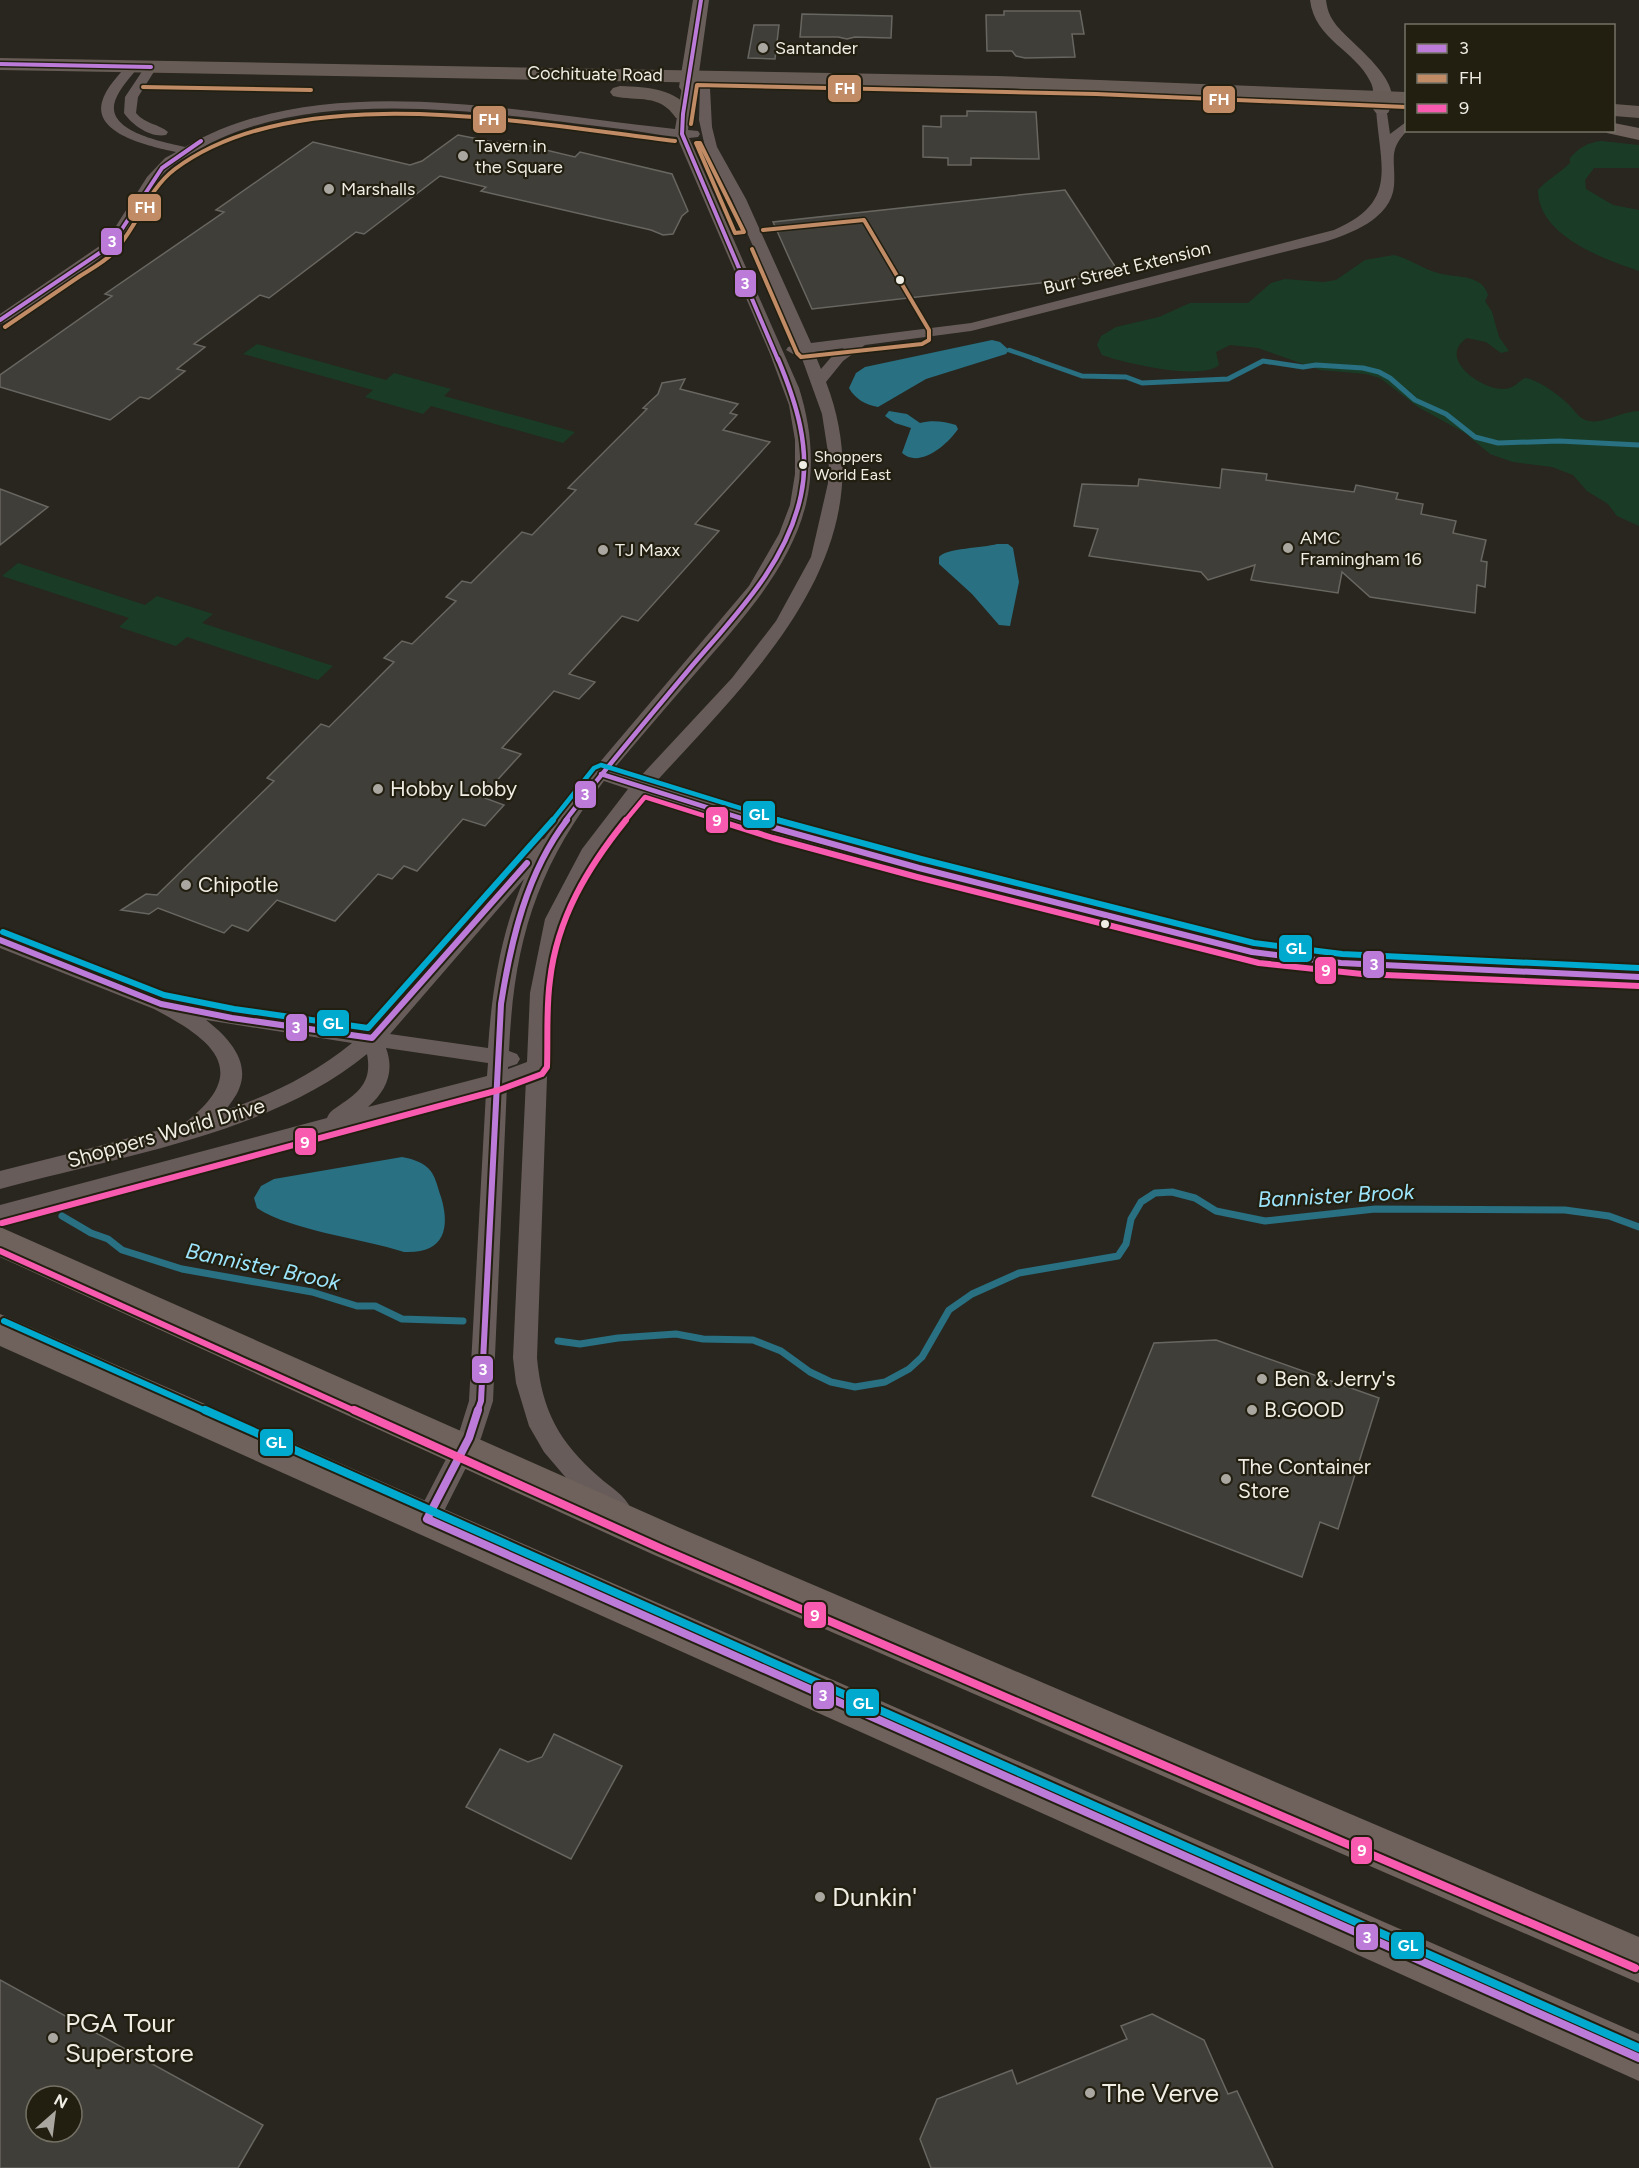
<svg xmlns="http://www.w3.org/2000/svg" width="1639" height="2168" font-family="Figtree,sans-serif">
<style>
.green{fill:#1a3c26}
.water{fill:#287082}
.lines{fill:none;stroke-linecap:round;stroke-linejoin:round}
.stream-far2{stroke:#287082;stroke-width:4.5}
.stream-far1{stroke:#287082;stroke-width:5}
.stream{stroke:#287082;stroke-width:7}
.building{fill:#403e38;stroke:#686660;stroke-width:1.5;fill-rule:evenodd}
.street{fill:#675c59;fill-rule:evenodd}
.secondary{fill:#695e5a;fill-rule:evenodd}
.primary{fill:#685d56;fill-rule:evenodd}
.highway{fill:#6f625c;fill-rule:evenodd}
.bus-1-far3-casing{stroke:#221f11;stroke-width:7}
.bus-1-far2-casing{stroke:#221f11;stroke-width:8}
.bus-1-far1-casing{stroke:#221f11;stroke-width:10}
.bus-1-casing{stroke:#221f11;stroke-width:12}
.bus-2-casing{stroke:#221f11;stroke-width:7}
.bus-3-far2-casing{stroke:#221f11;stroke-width:8}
.bus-3-far1-casing{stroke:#221f11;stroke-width:10}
.bus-3-casing{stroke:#221f11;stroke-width:12}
.bus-4-far2-casing{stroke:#221f11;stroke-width:8}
.bus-4-far1-casing{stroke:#221f11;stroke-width:10}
.bus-4-casing{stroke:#221f11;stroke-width:12}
.bus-1-far3{stroke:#bd7bd9;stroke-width:4}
.bus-1-far2{stroke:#bd7bd9;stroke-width:4.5}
.bus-1-far1{stroke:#bd7bd9;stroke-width:6}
.bus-1{stroke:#bd7bd9;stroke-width:8}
.bus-2{stroke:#c18c65;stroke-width:4}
.bus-3-far2{stroke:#f75aaf;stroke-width:4.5}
.bus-3-far1{stroke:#f75aaf;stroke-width:6}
.bus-3{stroke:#f75aaf;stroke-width:8}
.bus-4-far2{stroke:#00a9ce;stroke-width:4.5}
.bus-4-far1{stroke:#00a9ce;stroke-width:6}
.bus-4{stroke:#00a9ce;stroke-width:8}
.poi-dot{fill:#a9a79f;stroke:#221f11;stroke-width:2}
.bus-dot{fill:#efede4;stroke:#221f11;stroke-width:2}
.labels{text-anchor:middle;stroke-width:4.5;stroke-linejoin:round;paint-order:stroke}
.far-bus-label{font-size:16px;fill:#efede4;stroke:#221f11;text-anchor:start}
.far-poi-label{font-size:18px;fill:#efede4;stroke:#221f11;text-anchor:start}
.far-street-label{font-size:18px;fill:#efede4;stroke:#221f11}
.poi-label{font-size:21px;fill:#efede4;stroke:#221f11;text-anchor:start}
.street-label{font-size:21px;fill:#efede4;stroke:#221f11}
.water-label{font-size:22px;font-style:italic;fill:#9ce5fc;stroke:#221f11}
.near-poi-label{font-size:26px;fill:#efede4;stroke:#221f11;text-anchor:start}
.line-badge{stroke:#221f11;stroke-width:2}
.badge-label{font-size:16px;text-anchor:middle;font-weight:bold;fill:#fff}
</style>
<rect width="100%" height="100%" fill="#28261e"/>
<g class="green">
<path d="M 1601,141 L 1639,145 L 1639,168 L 1594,168 L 1585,180 L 1586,189 L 1613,205 L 1639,210 L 1639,271 C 1604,259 1538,236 1538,190 C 1548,179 1560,173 1570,163 L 1570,158 C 1580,147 1587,143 1601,141 Z"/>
<path d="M 1394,255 C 1411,259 1422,269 1438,273 C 1450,277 1465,275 1476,281 C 1483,284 1486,289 1488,295 L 1485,301 L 1492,312 L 1499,337 L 1509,351 L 1501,353 L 1486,342 L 1467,338 C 1436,358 1482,391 1505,389 C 1514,388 1518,382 1525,378 C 1537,379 1559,395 1568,404 C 1576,411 1578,419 1589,421 C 1604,424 1622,411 1639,411 L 1639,526 L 1617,516 L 1608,504 L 1587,491 L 1573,475 L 1552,467 L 1513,462 L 1490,454 L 1465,433 L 1418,407 L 1380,378 L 1366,374 L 1320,370 L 1258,348 L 1230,345 L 1216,352 L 1219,365 C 1202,381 1123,363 1102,355 L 1097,345 L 1101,336 L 1116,327 L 1159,317 L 1190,303 L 1248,303 L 1271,283 L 1285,279 L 1323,282 L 1336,280 L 1365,260 Z"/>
<polygon points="257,344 386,380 394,373 451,389 444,396 575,432 563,443 431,406 423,414 365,397 373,390 243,354"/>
<polygon points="18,563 145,605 157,596 213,614 202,623 333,666 318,680 187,637 176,646 119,627 129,618 2,576"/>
</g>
<g class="water">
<path d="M 992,340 L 1000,342 L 1009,350 L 1006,354 L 926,379 L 878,407 C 866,405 855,399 849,388 L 856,373 L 865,367 Z"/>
<path d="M 889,411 L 907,414 L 920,423 C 931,420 944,421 956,425 L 958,429 C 948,444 920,469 902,453 L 911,428 L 895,423 L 885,416 Z"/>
<path d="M 997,544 L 1008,544 L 1013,548 L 1019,582 L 1010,626 L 999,625 L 972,594 L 939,564 L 939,557 C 946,548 983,548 997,544 Z"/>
<path d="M 402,1157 C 412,1159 420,1161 428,1168 C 436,1176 437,1186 441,1197 C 451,1230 443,1254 404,1252 C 361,1238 292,1231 257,1208 L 254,1198 L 261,1186 L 274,1179 Z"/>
</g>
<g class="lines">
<polyline class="stream-far2" points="1009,350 1038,360"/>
<polyline class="stream-far1" points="1034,359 1082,376 1126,377 1142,383 1228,379 1263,361 1303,367 1316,365 1363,368 1379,372 1390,378 1415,400 1446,414 1475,437 1498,443 1559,441 1639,445"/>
<g class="stream">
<polyline points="62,1216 91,1233 108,1239 122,1250 182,1269 312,1292 357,1306 375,1306 402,1319 463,1321"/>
<polyline points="558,1341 580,1344 618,1338 676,1334 703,1339 753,1340 781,1351 810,1372 831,1382 855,1387 885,1382 909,1369 922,1357 949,1310 972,1294 1019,1273 1118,1256 1126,1244 1131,1219 1141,1202 1155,1193 1172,1192 1195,1198 1216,1211 1265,1221 1375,1209 1565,1210 1609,1216 1639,1227"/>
</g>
</g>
<g class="building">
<polygon points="1004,11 1080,11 1084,34 1072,34 1075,57 1025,58 1016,56 1012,51 987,51 986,15 1004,15"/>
<polygon points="802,14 892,16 891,38 855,37 847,39 838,37 800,37"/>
<polygon points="754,25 779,25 775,59 748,58"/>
<polygon points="967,111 1036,112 1039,159 971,158 971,165 948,165 948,158 923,157 923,126 941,127 941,116 967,116"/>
<polygon points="458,135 504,144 508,141 575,157 580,152 672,174 688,211 682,216 673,234 663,235 651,230 481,191 486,187 440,176 364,234 356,232 269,298 260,295 194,344 205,347 177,369 185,371 149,399 140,397 110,420 0,387 0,375 112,296 105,294 224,212 216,210 313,142 410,165 422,161"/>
<polygon points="1065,190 1120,274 812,309 773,222"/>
<polygon points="685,379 680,389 738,404 730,413 737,415 723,430 770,442 695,524 719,531 638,621 622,616 569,674 595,682 579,699 554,691 502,748 521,754 482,797 504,805 485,826 463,819 417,871 404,866 392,879 378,874 335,921 277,900 248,931 232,925 224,933 158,908 149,914 121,910 146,894 157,895 274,781 267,778 321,724 329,727 394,662 384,658 402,641 412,644 456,601 446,597 462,581 471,583 522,532 532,535 576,490 568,488 647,409 643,408 658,394 662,383"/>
<polygon points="1222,469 1267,474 1266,480 1354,492 1356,485 1398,493 1396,499 1423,504 1421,514 1456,521 1453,533 1486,540 1481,561 1487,562 1485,587 1477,585 1475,613 1370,597 1342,572 1338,593 1251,580 1255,565 1208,580 1201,572 1089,556 1098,529 1074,526 1082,484 1138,486 1139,479 1220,488"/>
<polygon points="0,489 48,507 0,545"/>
<polygon points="1216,1340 1379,1398 1338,1529 1320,1522 1302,1577 1092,1496 1154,1343"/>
<polygon points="554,1734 622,1766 571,1859 466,1807 500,1749 528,1762 542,1757"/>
<path d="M 0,1980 L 263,2125 L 238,2168 L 0,2168 ZM 36,2096 L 72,2096 L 72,2132 L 36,2132 Z"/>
<polygon points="1152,2014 1204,2040 1228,2094 1237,2091 1273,2168 931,2168 920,2139 937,2099 1012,2070 1017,2084 1127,2039 1121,2026"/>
</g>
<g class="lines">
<g class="street">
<path d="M 133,62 L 139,66 C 131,77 120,87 115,101 C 105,132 164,142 185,147 C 324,66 524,114 675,129 L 682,87 L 684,84 L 692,84 L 694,87 L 688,130 L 698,131 L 700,134 L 698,137 L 689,138 L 799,388 C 811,426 815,465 806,504 C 791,565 746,615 707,660 C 675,697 643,734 612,771 L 638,779 L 732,678 L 776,621 L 811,557 L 828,483 L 829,459 L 822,414 L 800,353 L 793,354 L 786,350 L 788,347 L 797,345 L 732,199 L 705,147 L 699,120 L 700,85 L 708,85 L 710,88 L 712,127 L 717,147 L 746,199 L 811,343 L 971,323 L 1334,230 C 1399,202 1380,167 1376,109 L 1378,106 L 1386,106 L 1390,134 L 1406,122 L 1406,130 L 1408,130 C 1387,150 1396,160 1394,186 C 1391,219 1350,234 1324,242 L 971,331 L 865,345 L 843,361 L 826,382 C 890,549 756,672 654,784 L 780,824 L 919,861 L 1252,945 L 1341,956 L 1639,970 L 1639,984 L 1341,970 L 1252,959 L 919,875 L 768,833 L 645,794 L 597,856 L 565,919 L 550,993 L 537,1358 C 542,1411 559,1442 599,1477 C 610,1487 625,1495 631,1509 L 628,1517 L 619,1520 L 610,1517 L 573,1486 L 544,1452 L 529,1426 L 516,1383 L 513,1358 L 526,1079 L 507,1085 L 493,1401 L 481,1438 L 436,1527 L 427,1530 L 418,1527 L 415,1519 L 458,1436 L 469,1401 L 486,1092 L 0,1223 L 0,1205 L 327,1118 C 329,1112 334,1109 340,1105 C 361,1091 372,1080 367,1054 C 270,1134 119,1156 0,1189 L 0,1171 C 50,1158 101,1146 151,1132 C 160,1130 179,1128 186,1122 C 253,1070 211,1039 154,1009 L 0,948 L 0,933 L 164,997 L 232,1011 L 367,1030 L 535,840 L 544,839 L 600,762 L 749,586 L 779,534 L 790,505 L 795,474 L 795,440 L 789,405 L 770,354 L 677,137 C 655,135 635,130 613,128 C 489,113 310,84 198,150 C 187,156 176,162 167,170 C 146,190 137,219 119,241 C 109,254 14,321 0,324 L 0,314 L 101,245 L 116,226 L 147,177 L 165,158 L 176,152 C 153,147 93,135 102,102 C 106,87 119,75 129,63 ZM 844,348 L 833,355 L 821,369 L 814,352 ZM 604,781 L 628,789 L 582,849 L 545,919 L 530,993 L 527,1062 L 508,1069 L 508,1067 L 517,1064 L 520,1059 L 517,1054 L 509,1051 C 514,942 536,868 604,781 ZM 524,879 C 501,933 492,989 488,1048 L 390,1034 ZM 206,1020 L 352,1043 C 315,1073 272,1095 226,1110 C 230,1103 236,1097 239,1089 C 251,1061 227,1036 206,1020 ZM 386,1048 L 488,1063 L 487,1076 L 368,1107 C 386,1091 395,1072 386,1048 Z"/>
<path d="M 151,63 L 157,67 L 138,97 L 136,113 C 145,124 159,124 168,132 L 166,135 C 151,138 133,126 124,113 L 125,97 L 147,64 Z"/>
</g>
<g class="secondary">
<polygon points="693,0 709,0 697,87 694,91 682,91 679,87"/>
<path d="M 1310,0 L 1326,0 C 1327,8 1329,15 1334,22 C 1348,43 1409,81 1388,113 L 1376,113 L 1373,109 C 1373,100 1375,89 1370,81 C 1355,50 1315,40 1310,0 Z"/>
</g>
<g class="primary">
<polygon points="0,58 997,76 1406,92 1406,104 997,88 0,70"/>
<path d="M 620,86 C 648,87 677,88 693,114 L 690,118 L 676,118 C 659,93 639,102 613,96 L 610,92 L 613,88 Z"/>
<polygon points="1614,104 1639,106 1639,118 1614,116"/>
</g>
<g class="highway">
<polygon points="1614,123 1639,128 1639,140 1607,133 1605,130 1614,130"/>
<polygon points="0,1227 680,1528 1639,1937 1639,1983 652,1554 0,1257"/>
<polygon points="0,1314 1639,2034 1639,2081 0,1346"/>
</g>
<g class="bus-1-far3-casing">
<g id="bus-1-far3">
<polyline points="701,0 683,114 682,134 778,360"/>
<polyline points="0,64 151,67"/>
<polyline points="0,320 101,252 118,235 162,168 201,141"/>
</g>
</g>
<g class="bus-1-far2-casing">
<g id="bus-1-far2">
<polyline points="601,774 750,821"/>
<path d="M 565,821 C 604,770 645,722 686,673 C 731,619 786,567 801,495 C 811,448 796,402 778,359"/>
</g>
</g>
<g class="bus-1-far1-casing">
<g id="bus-1-far1">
<polyline points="746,820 919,868 1252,952 1341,963 1639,977"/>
<polyline points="0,940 161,1004 232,1018 372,1038 527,863"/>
<path d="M 477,1412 L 481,1401 L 501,1004 C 511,940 527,872 567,820"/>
</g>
</g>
<g class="bus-1-casing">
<polyline id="bus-1" points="478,1410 469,1438 427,1519 1639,2058"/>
</g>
<g class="bus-2-casing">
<g id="bus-2">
<polyline points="143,87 311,90"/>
<polyline points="691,124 697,85 1096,94 1406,107"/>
<polygon points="696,143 700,143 744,232 735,233"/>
<polyline points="752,249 797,353 801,357 922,344 929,340 929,330 864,220 763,230"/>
<path d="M 5,327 C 30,310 55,293 80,276 C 91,269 104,262 113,253 C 137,228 147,190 175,169 C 298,77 532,124 675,141"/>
</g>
</g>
<g class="bus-3-far2-casing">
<polyline id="bus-3-far2" points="625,821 645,797 721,821"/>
</g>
<g class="bus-3-far1-casing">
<g id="bus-3-far1">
<polyline points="716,820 773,838 917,877 1259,963 1362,974 1639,986"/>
<path d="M 2,1223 L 499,1090 L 542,1074 L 547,1067 C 548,1038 546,1008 550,980 C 557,918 588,867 626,820"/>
<polyline points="0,1251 357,1412"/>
</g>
</g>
<g class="bus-3-casing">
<polyline id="bus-3" points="354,1410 662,1549 1635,1968"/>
</g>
<g class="bus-4-far2-casing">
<polyline id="bus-4-far2" points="552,821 594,768 601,765 782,821"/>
</g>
<g class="bus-4-far1-casing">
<g id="bus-4-far1">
<polyline points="777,820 921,859 1254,943 1342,954 1639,968"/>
<polyline points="3,932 164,995 234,1009 368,1028 553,820"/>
<polyline points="4,1321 208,1412"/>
</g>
</g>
<g class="bus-4-casing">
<polyline id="bus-4" points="205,1410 1639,2048"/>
</g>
<use href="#bus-1-far3" class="bus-1-far3"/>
<use href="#bus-1-far2" class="bus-1-far2"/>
<use href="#bus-1-far1" class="bus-1-far1"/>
<use href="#bus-1" class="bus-1"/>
<use href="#bus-2" class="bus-2"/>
<use href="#bus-3-far2" class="bus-3-far2"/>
<use href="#bus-3-far1" class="bus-3-far1"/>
<use href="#bus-3" class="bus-3"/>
<use href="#bus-4-far2" class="bus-4-far2"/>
<use href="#bus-4-far1" class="bus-4-far1"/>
<use href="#bus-4" class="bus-4"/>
</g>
<g class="poi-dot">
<circle cx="763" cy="48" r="6"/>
<circle cx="463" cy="156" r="6"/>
<circle cx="329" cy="189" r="6"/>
<circle cx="1288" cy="548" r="6"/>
<circle cx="603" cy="550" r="6"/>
<circle cx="378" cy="789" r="6"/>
<circle cx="186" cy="885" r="6"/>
<circle cx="1262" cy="1379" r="6"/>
<circle cx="1252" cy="1410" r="6"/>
<circle cx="1226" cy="1479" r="6"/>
<circle cx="820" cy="1897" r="6"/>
<circle cx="53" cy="2038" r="6"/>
<circle cx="1090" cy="2093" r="6"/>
</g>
<g class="bus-dot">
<circle cx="900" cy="280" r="5"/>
<circle cx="803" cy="465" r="5"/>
<circle cx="1105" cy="924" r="5"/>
</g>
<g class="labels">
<g class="far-bus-label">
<text x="814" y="462">Shoppers<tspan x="814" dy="18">World East</tspan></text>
</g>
<g class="far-poi-label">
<text x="775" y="54">Santander</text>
<text x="475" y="152">Tavern in<tspan x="475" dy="21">the Square</tspan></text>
<text x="341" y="195">Marshalls</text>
<text x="1300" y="544">AMC<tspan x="1300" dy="21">Framingham 16</tspan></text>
<text x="615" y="556">TJ Maxx</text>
</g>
<g class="far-street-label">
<text transform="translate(595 74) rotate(1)" y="6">Cochituate Road</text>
<text transform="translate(1127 268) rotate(-14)" y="6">Burr Street Extension</text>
</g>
<g class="poi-label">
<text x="390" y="796">Hobby Lobby</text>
<text x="198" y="892">Chipotle</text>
<text x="1274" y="1386">Ben &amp; Jerry's</text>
<text x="1264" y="1417">B.GOOD</text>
<text x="1238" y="1474">The Container<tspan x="1238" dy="24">Store</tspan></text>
</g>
<g class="street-label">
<text transform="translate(166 1133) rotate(-16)" y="7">Shoppers World Drive</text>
</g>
<g class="water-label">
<text transform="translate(1336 1195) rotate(-3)" y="8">Bannister Brook</text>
<text transform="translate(263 1266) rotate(12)" y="8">Bannister Brook</text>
</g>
<g class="near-poi-label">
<text x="832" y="1906">Dunkin'</text>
<text x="65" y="2032">PGA Tour<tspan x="65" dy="30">Superstore</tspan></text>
<text x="1102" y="2102">The Verve</text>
</g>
</g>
<g class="line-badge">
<rect x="827" y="74" width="35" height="29" rx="6" fill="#c18c65"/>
<rect x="1202" y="85" width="34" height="29" rx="6" fill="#c18c65"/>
<rect x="472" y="105" width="35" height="29" rx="6" fill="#c18c65"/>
<rect x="127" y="193" width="35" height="29" rx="6" fill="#c18c65"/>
<rect x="100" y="227" width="23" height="29" rx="6" fill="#bd7bd9"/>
<rect x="734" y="269" width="23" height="29" rx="6" fill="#bd7bd9"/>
<rect x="574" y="780" width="23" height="29" rx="6" fill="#bd7bd9"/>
<rect x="742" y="800" width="34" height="29" rx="6" fill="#00a9ce"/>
<rect x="705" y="806" width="24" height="28" rx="6" fill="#f75aaf"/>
<rect x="1278" y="934" width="35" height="29" rx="6" fill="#00a9ce"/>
<rect x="1362" y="950" width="23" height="29" rx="6" fill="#bd7bd9"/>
<rect x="1314" y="956" width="23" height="29" rx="6" fill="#f75aaf"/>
<rect x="316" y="1009" width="34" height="28" rx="6" fill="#00a9ce"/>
<rect x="285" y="1013" width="23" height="29" rx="6" fill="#bd7bd9"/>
<rect x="294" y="1127" width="23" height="29" rx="6" fill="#f75aaf"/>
<rect x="471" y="1355" width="23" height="29" rx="6" fill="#bd7bd9"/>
<rect x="259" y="1428" width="35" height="29" rx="6" fill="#00a9ce"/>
<rect x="803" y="1601" width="24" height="28" rx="6" fill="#f75aaf"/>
<rect x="812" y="1681" width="23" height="29" rx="6" fill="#bd7bd9"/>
<rect x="845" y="1688" width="35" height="29" rx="6" fill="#00a9ce"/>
<rect x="1350" y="1836" width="23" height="29" rx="6" fill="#f75aaf"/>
<rect x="1355" y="1923" width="24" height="28" rx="6" fill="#bd7bd9"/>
<rect x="1390" y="1931" width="35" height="29" rx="6" fill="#00a9ce"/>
</g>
<g class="badge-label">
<text x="845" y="94">FH</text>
<text x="1219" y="105">FH</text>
<text x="489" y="125">FH</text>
<text x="145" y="213">FH</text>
<text x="112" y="247">3</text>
<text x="745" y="289">3</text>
<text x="585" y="800">3</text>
<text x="759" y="820">GL</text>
<text x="717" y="826">9</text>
<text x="1296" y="954">GL</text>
<text x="1374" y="970">3</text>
<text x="1326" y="976">9</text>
<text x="333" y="1029">GL</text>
<text x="296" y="1033">3</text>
<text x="305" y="1148">9</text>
<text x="483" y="1375">3</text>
<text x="276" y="1448">GL</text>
<text x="815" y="1621">9</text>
<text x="823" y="1701">3</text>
<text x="863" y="1709">GL</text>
<text x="1362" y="1856">9</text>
<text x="1367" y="1943">3</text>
<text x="1408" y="1951">GL</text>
</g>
<rect x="1405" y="24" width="210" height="108" fill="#221f11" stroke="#747165" stroke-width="1.5"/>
<rect x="1417" y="44" width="30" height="9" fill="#bd7bd9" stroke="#747165" stroke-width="1.5"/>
<text x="1459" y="54" font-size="18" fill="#efede4">3</text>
<rect x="1417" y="74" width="30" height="9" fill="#c18c65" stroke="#747165" stroke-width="1.5"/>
<text x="1459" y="84" font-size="18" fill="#efede4">FH</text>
<rect x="1417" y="104" width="30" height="9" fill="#f75aaf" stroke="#747165" stroke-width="1.5"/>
<text x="1459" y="114" font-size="18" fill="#efede4">9</text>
<g transform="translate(54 2114) rotate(28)"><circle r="28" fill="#221f11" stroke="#747165" stroke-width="1.5"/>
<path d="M0-4.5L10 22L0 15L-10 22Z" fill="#a9a79f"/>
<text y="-9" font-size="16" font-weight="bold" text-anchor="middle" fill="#efede4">N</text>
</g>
</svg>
